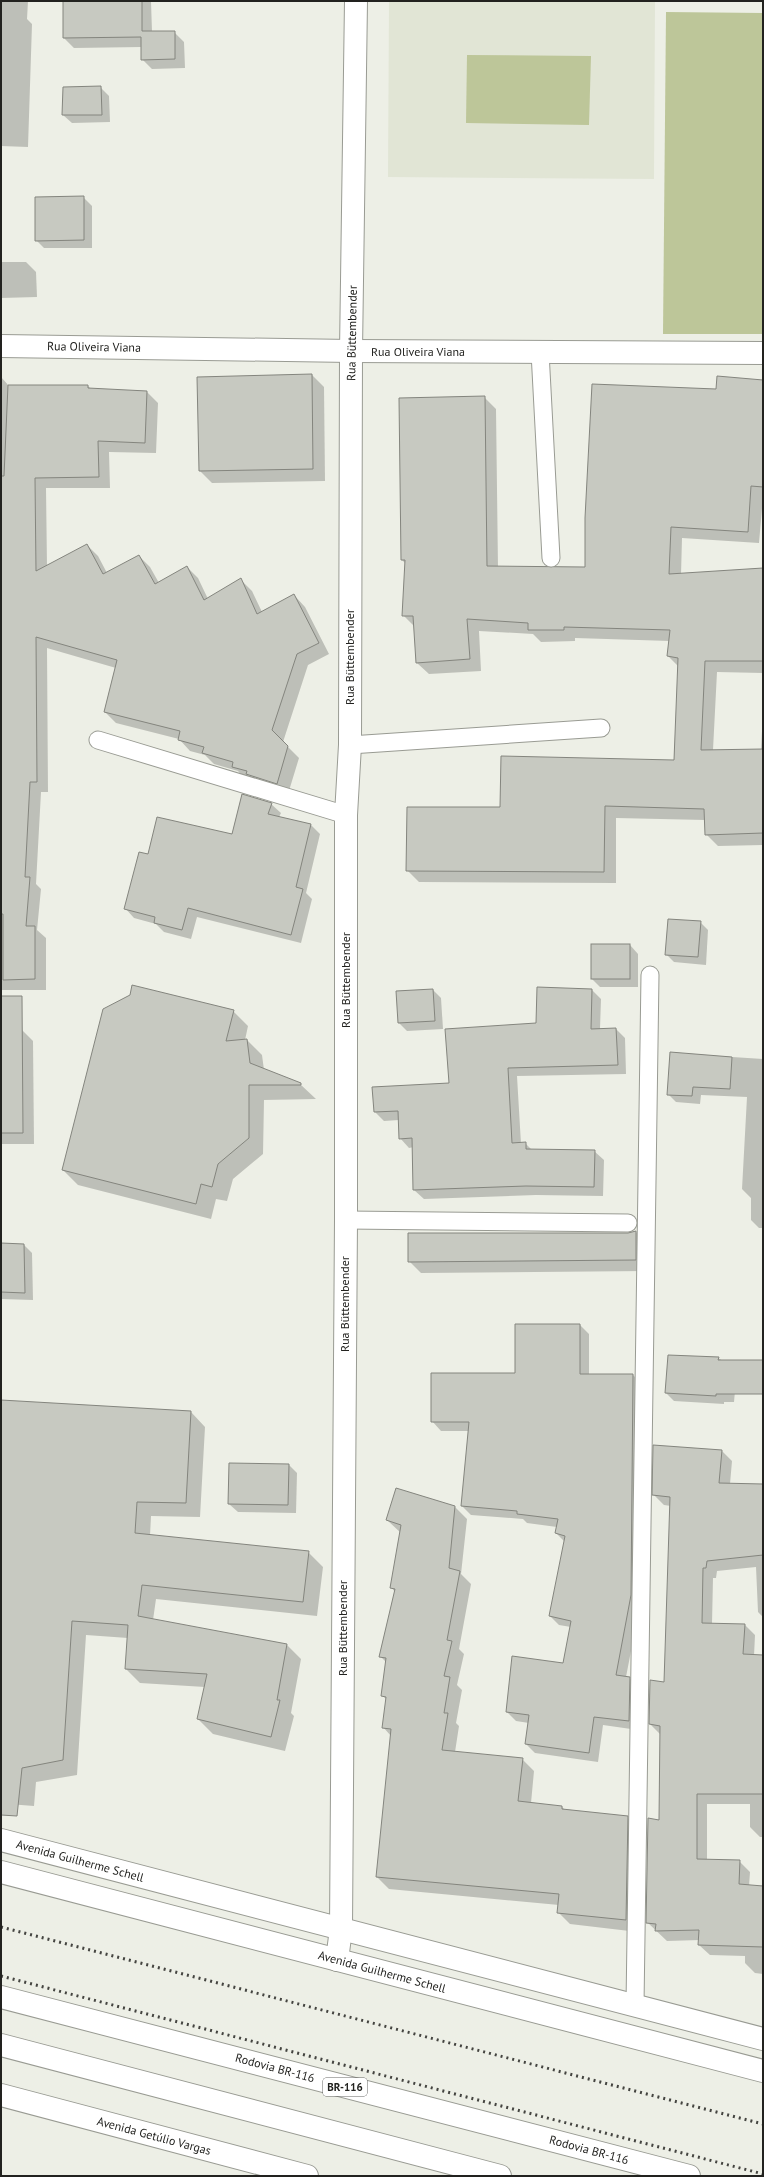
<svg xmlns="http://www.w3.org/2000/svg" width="764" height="2177" font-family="'PT Sans',sans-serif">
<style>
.built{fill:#e1e5d5}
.green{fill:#bdc699}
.shadow{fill:#0003}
.building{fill:#c7c9c1;stroke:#84857e}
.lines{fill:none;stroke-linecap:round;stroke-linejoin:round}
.service-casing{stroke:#999b93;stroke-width:19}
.minor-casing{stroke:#999b93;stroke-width:24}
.secondary-casing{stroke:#999b93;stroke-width:24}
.primary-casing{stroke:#999b93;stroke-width:24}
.motorway-casing{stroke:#999b93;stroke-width:24}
.service{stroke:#fff;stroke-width:17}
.minor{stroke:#fff;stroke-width:22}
.secondary{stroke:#fff;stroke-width:22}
.primary{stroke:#fff;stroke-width:22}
.motorway{stroke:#fff;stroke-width:22}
.rail{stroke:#444440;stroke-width:3;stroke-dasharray:2 4;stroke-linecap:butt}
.labels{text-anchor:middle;stroke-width:4;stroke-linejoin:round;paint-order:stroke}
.shield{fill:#fff;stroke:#646462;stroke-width:1}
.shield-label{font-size:11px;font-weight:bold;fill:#22221f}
.street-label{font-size:12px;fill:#22221f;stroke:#fff}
</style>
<rect width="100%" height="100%" fill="#edefe6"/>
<polygon class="built" points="389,1 655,1 654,179 388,177"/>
<g class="green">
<polygon points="666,12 763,13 763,334 663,334"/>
<polygon points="467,55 591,56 589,125 466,123"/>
</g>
<g class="shadow">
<polygon points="1,1 28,1 27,19 32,24 28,147 1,146"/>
<polygon points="64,1 151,1 152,32 174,32 184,42 185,68 152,69 142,59 142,47 74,48 64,38"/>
<polygon points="101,88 109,96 110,122 72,123 63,115"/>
<polygon points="83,197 92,206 92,248 44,248 36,240"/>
<polygon points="1,262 26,262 36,272 37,297 1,298"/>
<polygon points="312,375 324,387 325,481 212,483 200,471"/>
<polygon points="1,377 9,386 88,386 91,389 147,392 158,403 156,453 109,452 110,488 46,488 47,566 87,545 98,556 107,573 139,556 150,567 159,583 187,567 198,578 208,599 241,580 252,591 262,612 294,595 305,607 329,654 308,665 283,742 299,758 288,794 244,778 238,771 214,764 205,755 190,751 179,739 116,723 105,712 116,668 47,648 48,792 41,792 36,884 41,889 37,930 46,938 46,990 1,990"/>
<polygon points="763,381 763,497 759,543 682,538 681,575 763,569 763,673 717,672 713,750 761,750 763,712 763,845 718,846 706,834 705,820 616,818 616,883 419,882 407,870 674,761 679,667 668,656 670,641 575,638 575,641 541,642 533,634 479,631 481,671 429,674 417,663 415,627 403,615 406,564 402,560 484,397 496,409 498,568 586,568 717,390"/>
<polygon points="271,804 281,813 279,817 310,824 320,834 306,893 312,899 301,943 197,917 191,939 164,932 156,924 134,918 125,908 149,855 233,835"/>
<polygon points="700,922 708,930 706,965 674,962 666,954"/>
<polygon points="630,945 638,954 638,987 600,987 592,979"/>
<polygon points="433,990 441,998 443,1029 407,1031 399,1023"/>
<polygon points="592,990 601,999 600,1029 616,1029 625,1038 626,1074 517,1076 521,1144 525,1143 532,1150 594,1151 604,1160 603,1196 536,1195 424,1199 414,1190 414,1147 409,1148 400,1138 399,1120 384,1121 375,1112 450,1084 537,1024"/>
<polygon points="233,1011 248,1026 245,1040 247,1040 262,1055 264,1070 300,1084 316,1099 264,1100 263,1154 233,1179 227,1201 216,1199 211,1219 78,1185 63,1170"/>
<polygon points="1,1030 22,1030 33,1041 34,1144 1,1144"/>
<polygon points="671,1053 763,1059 763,1228 759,1228 751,1220 751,1198 742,1189 747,1097 701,1095 700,1104 676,1102 668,1094"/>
<polygon points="636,1232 648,1244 647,1271 421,1273 409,1261"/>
<polygon points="1,1244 24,1245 32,1253 33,1300 1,1299"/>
<polygon points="580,1325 589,1334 589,1375 633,1375 642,1384 640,1604 626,1677 629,1678 639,1687 638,1730 603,1725 598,1762 535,1753 526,1744 529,1723 516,1721 507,1712 564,1664 571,1627 559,1625 550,1616 565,1542 556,1533 557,1527 527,1523 523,1519 471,1515 462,1506 469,1431 441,1431 432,1421 516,1374"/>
<polygon points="718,1358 737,1369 734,1402 724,1402 724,1404 674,1401 666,1393"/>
<polygon points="1,1401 191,1412 205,1427 200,1517 151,1516 150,1536 308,1552 323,1567 317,1616 156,1599 153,1620 287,1645 301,1659 291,1713 294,1716 285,1751 213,1734 198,1719 205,1687 140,1683 126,1669 128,1638 86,1635 77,1775 36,1782 34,1806 8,1804 1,1797"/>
<polygon points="722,1451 732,1461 730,1484 763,1485 763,1617 758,1612 756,1567 717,1571 716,1578 713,1578 712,1624 745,1625 755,1635 754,1656 763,1656 763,1837 760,1837 750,1827 750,1804 707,1804 707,1860 739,1861 750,1872 749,1886 763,1887 763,1974 755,1973 745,1963 745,1956 710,1955 699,1945 700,1940 667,1941 647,1922 660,1821 661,1735 650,1724 665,1683 671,1506 664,1505 653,1494"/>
<polygon points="289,1465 297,1473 296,1513 238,1512 229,1504"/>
<polygon points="455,1507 467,1519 461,1574 471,1584 459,1649 464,1654 457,1685 462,1690 456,1723 459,1726 455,1752 522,1759 534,1771 531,1803 562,1807 566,1811 627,1817 639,1829 638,1932 570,1924 558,1912 559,1905 389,1889 377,1877 391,1736 383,1727 387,1700 382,1695 387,1663 381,1657 395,1592 391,1587 401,1533 387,1520"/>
</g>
<g class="building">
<polygon points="63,1 142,1 142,31 175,31 175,59 141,60 141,37 63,38"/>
<polygon points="101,86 102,115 62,115 63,87"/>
<polygon points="84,196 84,240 35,241 35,197"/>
<polygon points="312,374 313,469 199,471 197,377"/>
<polygon points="717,376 763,380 763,487 751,486 748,532 671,527 669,574 763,568 763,661 705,661 701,750 763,749 763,833 705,835 704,809 605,806 604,872 406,871 407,807 500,807 501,756 674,760 678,658 667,656 670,630 564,627 564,630 528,630 528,623 467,619 470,659 416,663 413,616 402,616 405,560 401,560 399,398 485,396 487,566 585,567 585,518 592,384 716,389"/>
<polygon points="8,385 88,385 88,388 147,391 145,443 98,441 99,477 35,478 36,571 87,544 103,574 139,555 155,584 187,566 204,600 241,578 257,614 294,594 319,643 297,654 272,730 288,746 277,784 246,774 247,771 232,767 233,762 202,753 204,747 178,740 180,731 104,712 117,660 36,637 37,782 30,782 25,877 30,877 26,926 35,926 35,979 3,980 3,914 1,914 1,476 4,476"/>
<polygon points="242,794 272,803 268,814 311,824 296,887 303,889 291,935 188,908 182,930 154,923 155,917 124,909 139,852 148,854 157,817 232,834"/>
<polygon points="668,919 701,921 698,957 665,955"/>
<rect x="591" y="944" width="39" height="35"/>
<polygon points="132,985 234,1010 226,1041 247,1039 250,1063 301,1083 301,1085 249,1085 249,1138 218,1164 212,1187 201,1184 196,1204 62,1170 103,1009 130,995"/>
<polygon points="537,987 592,989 591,1029 616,1028 618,1065 508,1068 512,1143 526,1142 526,1149 595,1150 594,1187 526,1186 413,1190 412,1138 399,1139 398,1111 374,1112 372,1087 449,1083 445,1029 536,1023"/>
<polygon points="433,989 435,1021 398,1023 396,991"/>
<polygon points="1,996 22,996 23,1133 1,1133"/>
<polygon points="670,1052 732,1057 730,1089 693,1087 692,1096 667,1095"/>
<polygon points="636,1231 636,1260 408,1262 408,1233 628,1233"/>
<polygon points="1,1243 24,1244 25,1293 1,1292"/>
<polygon points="515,1324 580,1324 580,1374 633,1374 631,1595 616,1675 630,1677 629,1721 594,1717 589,1753 525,1744 529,1715 506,1712 512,1656 563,1663 571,1621 549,1616 565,1536 555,1533 558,1519 517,1514 517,1511 461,1506 469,1422 431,1422 431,1373 515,1373"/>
<polygon points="668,1355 719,1357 718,1360 763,1360 763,1394 716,1394 716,1396 665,1393"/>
<polygon points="1,1400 191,1411 186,1503 137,1502 135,1533 309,1551 303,1602 142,1585 138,1616 287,1644 277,1700 280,1700 271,1737 197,1719 207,1674 125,1669 128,1625 72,1621 63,1760 22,1768 17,1816 1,1815"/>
<polygon points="653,1445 722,1450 719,1483 763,1484 763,1555 707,1561 706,1568 703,1568 702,1623 745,1624 743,1654 763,1655 763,1794 697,1794 697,1859 740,1860 739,1884 763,1886 763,1947 698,1945 699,1930 655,1931 656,1924 646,1923 648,1818 659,1820 660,1726 649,1724 650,1680 664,1682 670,1497 652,1495"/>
<polygon points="229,1463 289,1464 288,1505 228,1504"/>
<polygon points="396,1488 455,1506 449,1568 460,1571 447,1640 452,1641 444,1676 450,1677 444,1713 448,1713 442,1750 523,1758 518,1801 562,1806 562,1809 628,1816 626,1920 557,1913 559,1894 376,1877 391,1729 382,1728 386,1697 381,1696 386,1658 379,1657 395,1589 390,1588 401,1525 386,1520"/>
</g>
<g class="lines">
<g class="service-casing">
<g id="service">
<polyline points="540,352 551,558"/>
<polyline points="98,740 346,815"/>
<polyline points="350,745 601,728"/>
<polyline points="346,1220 628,1223"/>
<polyline points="635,2005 650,975"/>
</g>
</g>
<g class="minor-casing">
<g id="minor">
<polyline points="1,346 351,351 763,353"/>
<polyline points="337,1960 341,1929 346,1220 346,815 350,745 351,351 356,1"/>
</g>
</g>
<g class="secondary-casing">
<g id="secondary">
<polyline points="1,1840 763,2039"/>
<polyline points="1,1872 763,2071"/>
</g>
</g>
<g class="primary-casing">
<polyline id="primary" points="1,2095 307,2176"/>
</g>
<g class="motorway-casing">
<g id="motorway">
<polyline points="1,1997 689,2176"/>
<polyline points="1,2045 500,2176"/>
</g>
</g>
<use href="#service" class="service"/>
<use href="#minor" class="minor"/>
<use href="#secondary" class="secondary"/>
<use href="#primary" class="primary"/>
<use href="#motorway" class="motorway"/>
<g class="rail">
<polyline points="1,1927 763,2124"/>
<polyline points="1,1976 763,2174"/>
</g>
</g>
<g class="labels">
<rect class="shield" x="323" y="2078" width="44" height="18" rx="3"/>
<g class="shield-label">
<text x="345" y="2091">BR-116</text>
</g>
<g class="street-label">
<text transform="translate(352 333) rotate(-89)" y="4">Rua Büttembender</text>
<text transform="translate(94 347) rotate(1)" y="4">Rua Oliveira Viana</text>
<text x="418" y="356">Rua Oliveira Viana</text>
<text transform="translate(350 657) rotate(-90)" y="4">Rua Büttembender</text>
<text transform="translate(346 980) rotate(-90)" y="4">Rua Büttembender</text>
<text transform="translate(345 1304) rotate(-90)" y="4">Rua Büttembender</text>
<text transform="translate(343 1628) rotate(-90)" y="4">Rua Büttembender</text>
<text transform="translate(80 1861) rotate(15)" y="4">Avenida Guilherme Schell</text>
<text transform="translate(382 1972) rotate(15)" y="4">Avenida Guilherme Schell</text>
<text transform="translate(275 2068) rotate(15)" y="4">Rodovia BR-116</text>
<text transform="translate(154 2136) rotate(15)" y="4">Avenida Getúlio Vargas</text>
<text transform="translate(589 2150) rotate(15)" y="4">Rodovia BR-116</text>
</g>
</g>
<rect width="764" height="2177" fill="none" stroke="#22221f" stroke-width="4"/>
</svg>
